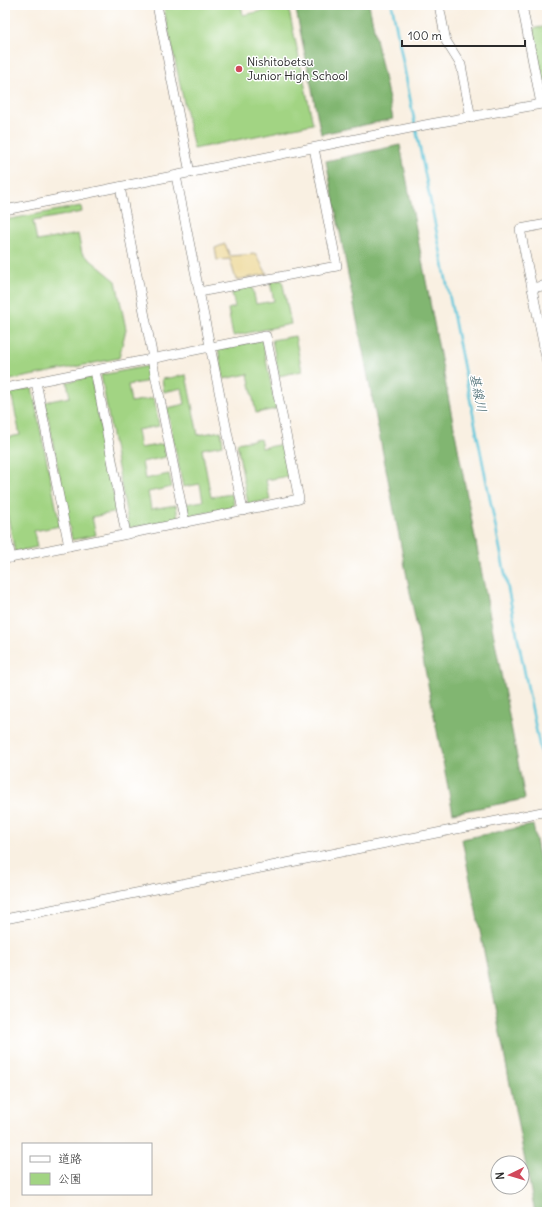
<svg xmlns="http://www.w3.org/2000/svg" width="552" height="1217" font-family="Delius,'Klee One',sans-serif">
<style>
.green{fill:#a2d483;stroke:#668057}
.forest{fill:#81b671;stroke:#56704e}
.sand{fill:#eeda9e;stroke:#8c8264}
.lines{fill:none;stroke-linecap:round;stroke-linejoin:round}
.stream{stroke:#60c7dc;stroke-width:2.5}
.minor-casing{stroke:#73706b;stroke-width:10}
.minor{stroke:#fff;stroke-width:9}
.poi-dot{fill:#d1495b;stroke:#fff;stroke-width:1.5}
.labels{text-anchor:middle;stroke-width:3;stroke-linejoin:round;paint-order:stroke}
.poi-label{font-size:12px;fill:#2b2b2b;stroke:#fff;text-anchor:start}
.water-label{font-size:13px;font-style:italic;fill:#3e6269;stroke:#fff}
</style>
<rect width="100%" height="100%" fill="#fff"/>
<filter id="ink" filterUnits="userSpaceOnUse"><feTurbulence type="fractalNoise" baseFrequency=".025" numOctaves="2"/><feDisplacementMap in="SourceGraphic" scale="8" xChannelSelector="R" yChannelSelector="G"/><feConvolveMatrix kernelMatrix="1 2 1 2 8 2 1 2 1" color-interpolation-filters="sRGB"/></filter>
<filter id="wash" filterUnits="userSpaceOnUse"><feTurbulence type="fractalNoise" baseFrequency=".012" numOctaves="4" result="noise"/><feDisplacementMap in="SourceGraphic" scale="16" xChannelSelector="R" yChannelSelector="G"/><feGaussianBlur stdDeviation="0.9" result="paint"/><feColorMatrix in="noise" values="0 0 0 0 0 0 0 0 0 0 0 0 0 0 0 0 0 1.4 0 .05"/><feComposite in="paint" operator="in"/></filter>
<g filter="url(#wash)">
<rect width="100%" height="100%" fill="#f9f0e2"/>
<g class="green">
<polygon points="163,5 241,5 243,15 288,6 313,124 194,149"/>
<polygon points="547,26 547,89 542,90 530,29"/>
<polygon points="81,206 82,212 33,221 37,241 78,234 82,253 116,281 126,329 119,358 5,381 5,220"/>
<polygon points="282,280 291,324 233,336 228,309 235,307 231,289 252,285 256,304 274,301 270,282"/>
<polygon points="295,336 302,371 279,376 272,340"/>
<polygon points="262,340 276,409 256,413 248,374 224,379 218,349"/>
<polygon points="148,366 150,381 128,385 131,402 154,398 159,426 137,430 140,448 163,444 166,457 142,462 145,479 169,474 172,487 148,492 151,509 176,505 178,519 129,528 101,375"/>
<polygon points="186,375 198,435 221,431 223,445 202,449 211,497 232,494 234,507 189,516 186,504 203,501 200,484 183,487 167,408 185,404 182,388 164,392 162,379"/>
<polygon points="91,377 117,512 92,517 96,535 72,540 45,402 70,397 67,382"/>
<polygon points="32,388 60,526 34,531 37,547 15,552 5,503 5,438 20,435 11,392"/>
<polygon points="260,439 262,448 283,444 289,476 266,480 270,500 248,504 237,443"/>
</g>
<g class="forest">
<polygon points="295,5 369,5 393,119 321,134"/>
<polygon points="400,145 525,799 453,813 326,161"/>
<polygon points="533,825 547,896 547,1212 535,1212 462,839"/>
</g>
<polygon class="sand" points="225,244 230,256 256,254 267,274 236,280 230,259 217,260 215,248"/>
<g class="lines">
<g class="stream">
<polyline points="392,5 415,124"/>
<polyline points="416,129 547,784"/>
</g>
</g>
</g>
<g filter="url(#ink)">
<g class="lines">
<g class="minor-casing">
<g id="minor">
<polyline points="157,5 190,173"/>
<polyline points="439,5 446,41 461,65 471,118"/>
<polyline points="522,5 541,104"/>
<polyline points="176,176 243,511"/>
<polyline points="120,187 152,353 152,359 185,523"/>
<polyline points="5,210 430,124 547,103"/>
<polyline points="547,224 520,229 547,362"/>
<polyline points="532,288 547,285"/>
<polyline points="199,292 337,266 314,148"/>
<polyline points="95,370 126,534"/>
<polyline points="36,382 69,546"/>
<polyline points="5,388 266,336 299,499 5,559"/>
<polyline points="5,530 11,558"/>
<polyline points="5,919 547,811"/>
</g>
</g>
<use href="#minor" class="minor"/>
</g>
</g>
<circle class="poi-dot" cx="239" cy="69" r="4"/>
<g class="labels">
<g class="poi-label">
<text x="247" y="66">Nishitobetsu<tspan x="247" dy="14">Junior High School</tspan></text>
</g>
<g class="water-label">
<text transform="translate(479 393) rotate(79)" y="5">基線川</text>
</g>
</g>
<rect width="552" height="1217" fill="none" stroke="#fff" stroke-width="20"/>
<rect x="22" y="1143" width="130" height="52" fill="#ffffff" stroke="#aaaaaa"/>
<rect x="30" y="1156" width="20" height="6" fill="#ffffff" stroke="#aaaaaa"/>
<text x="58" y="1163" font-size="12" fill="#2b2b2b">道路</text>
<rect x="30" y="1173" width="20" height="12" fill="#a2d483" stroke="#aaaaaa"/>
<text x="58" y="1183" font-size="12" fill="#2b2b2b">公園</text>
<g transform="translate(510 1175) rotate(265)"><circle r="19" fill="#ffffff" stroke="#aaaaaa"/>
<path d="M0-3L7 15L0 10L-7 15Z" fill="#d1495b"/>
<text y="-6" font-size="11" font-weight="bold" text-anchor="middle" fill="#2b2b2b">N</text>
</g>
<path d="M402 40v6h123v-6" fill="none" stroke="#2b2b2b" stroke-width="2"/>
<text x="408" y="40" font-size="12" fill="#2b2b2b" stroke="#ffffff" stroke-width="3" paint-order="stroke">100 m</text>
</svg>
